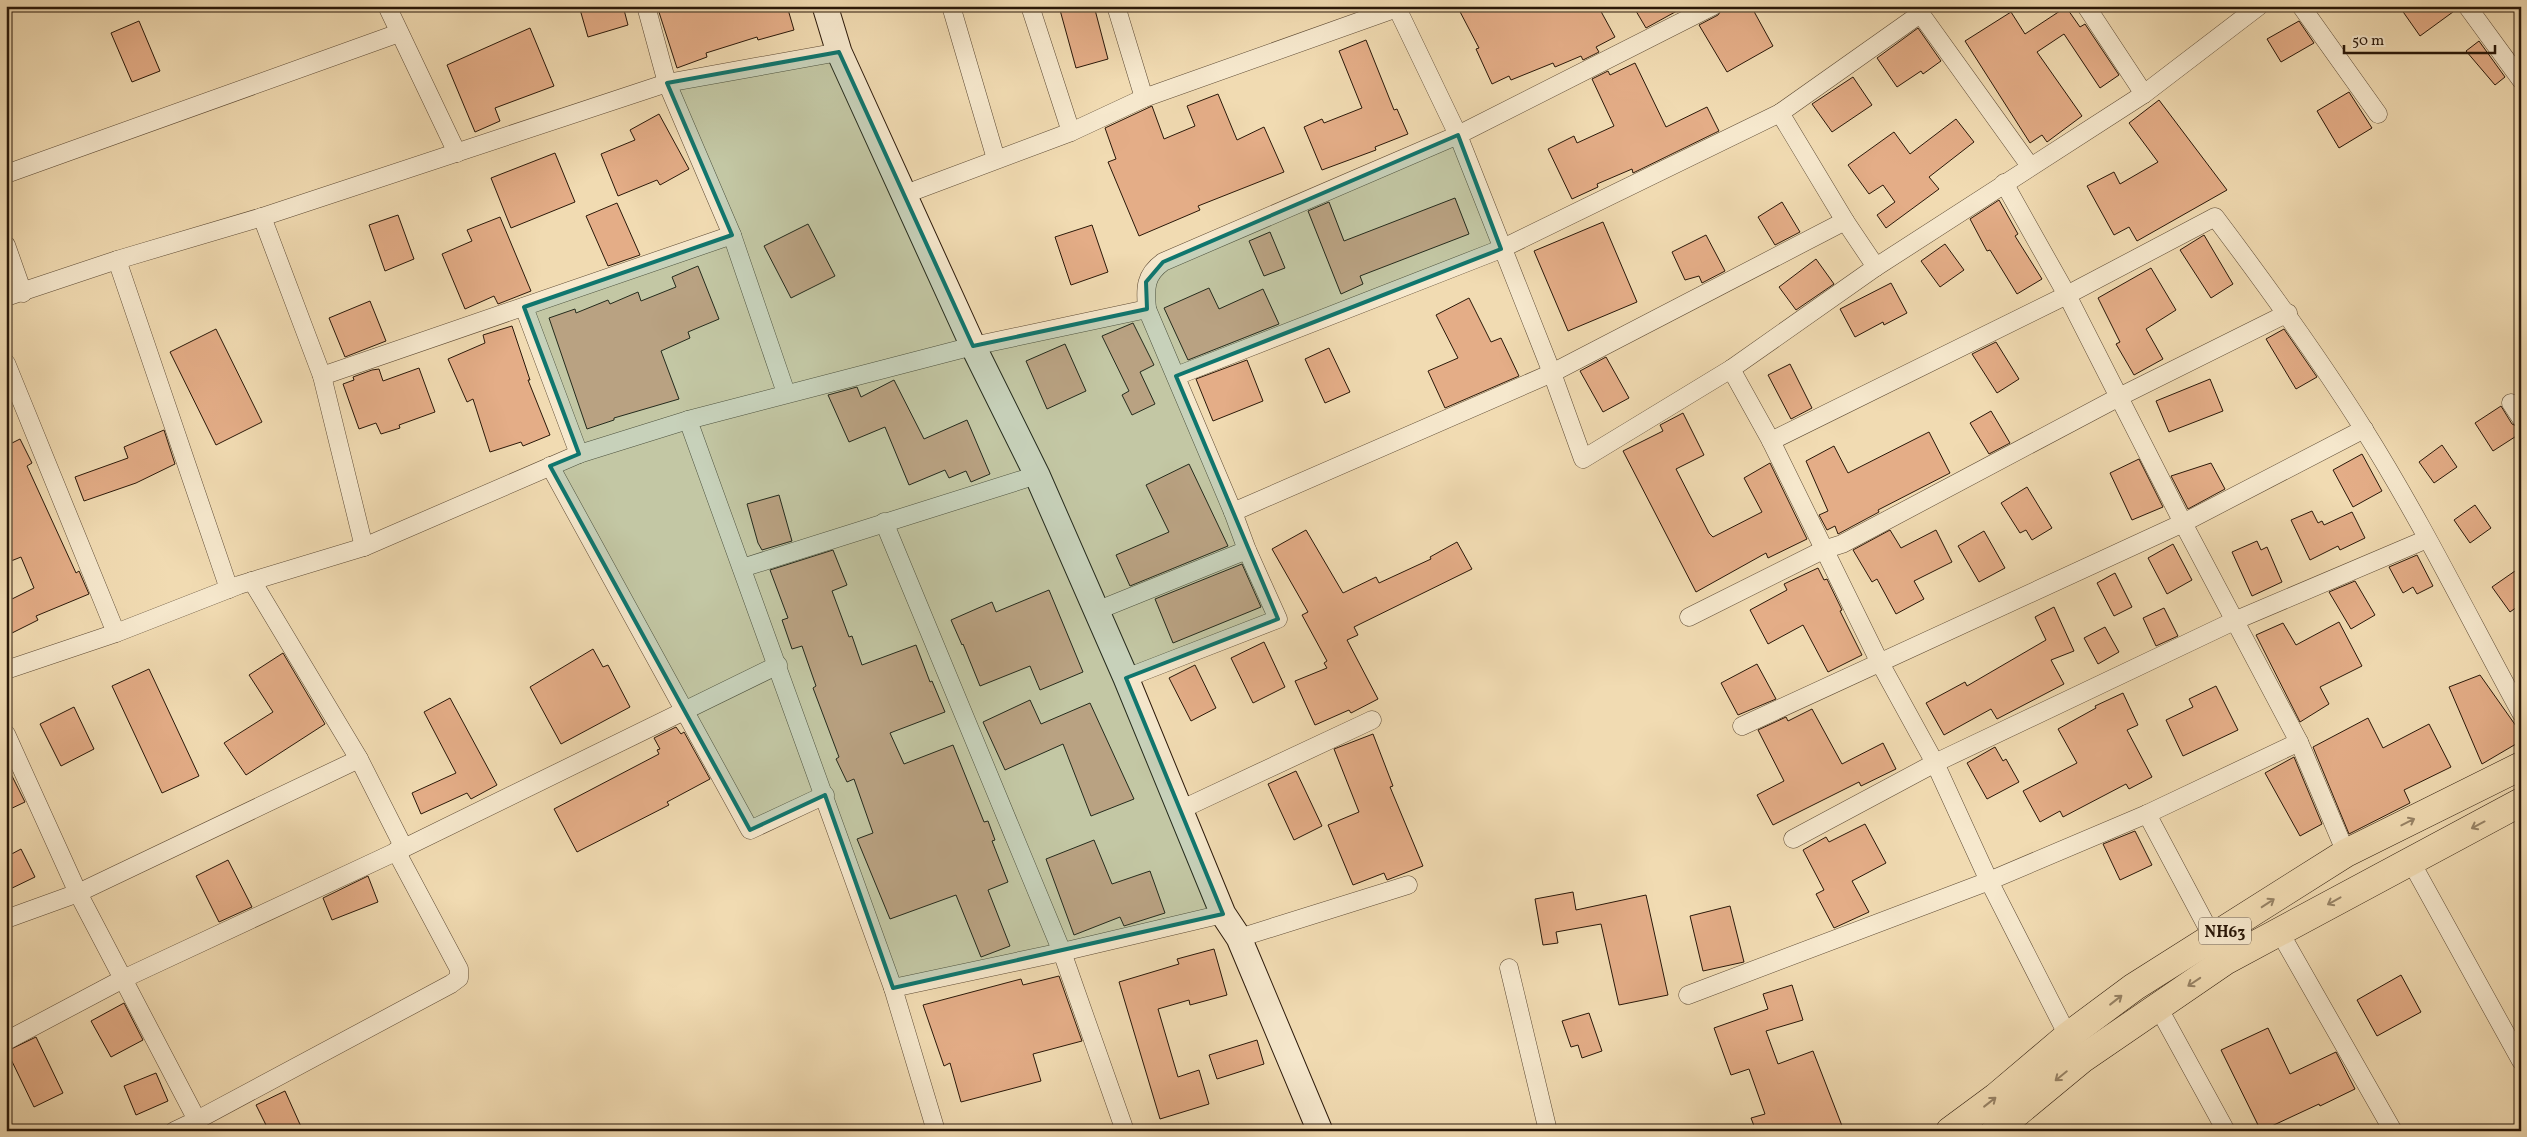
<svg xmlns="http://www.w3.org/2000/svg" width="2527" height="1137" font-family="Vollkorn,serif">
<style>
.building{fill:#e4ad87;stroke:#2a1809}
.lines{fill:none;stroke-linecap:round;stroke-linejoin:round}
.street-casing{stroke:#5c4933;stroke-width:19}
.secondary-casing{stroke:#2a1809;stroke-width:27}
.highway-casing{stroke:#2a1809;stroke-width:29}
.street{stroke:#f6e8cd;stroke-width:18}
.secondary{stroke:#f6e8cd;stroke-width:25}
.highway{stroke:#f1dbb2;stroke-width:28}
.oneway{stroke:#978366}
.marked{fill:#0f766e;fill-opacity:0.2;stroke:#0f766e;stroke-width:4;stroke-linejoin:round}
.labels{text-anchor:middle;stroke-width:5;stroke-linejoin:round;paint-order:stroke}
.shield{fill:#f6e8cd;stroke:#675644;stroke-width:1}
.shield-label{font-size:16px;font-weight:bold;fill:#2a1809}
</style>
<rect width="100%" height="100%" fill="#f1dbb2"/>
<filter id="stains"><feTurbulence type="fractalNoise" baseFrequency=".004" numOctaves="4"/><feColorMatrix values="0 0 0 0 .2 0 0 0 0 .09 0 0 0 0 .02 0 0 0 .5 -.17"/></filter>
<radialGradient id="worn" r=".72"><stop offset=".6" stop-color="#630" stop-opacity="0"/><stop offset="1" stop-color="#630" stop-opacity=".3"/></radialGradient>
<g class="building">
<polygon points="579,6 623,6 628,25 588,37"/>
<polygon points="657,6 787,6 794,30 758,40 757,37 706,53 707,57 677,68"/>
<polygon points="1075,6 1094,6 1108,59 1076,68 1060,10"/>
<polygon points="1457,6 1598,6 1615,37 1596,47 1599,52 1583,60 1581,56 1555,67 1553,63 1511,80 1509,76 1492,84 1476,49 1479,48"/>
<polygon points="1633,6 1686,6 1646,28"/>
<polygon points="1724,6 1751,6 1773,46 1727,72 1699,25 1718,15"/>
<polygon points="2399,6 2457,6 2457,9 2420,36"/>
<polygon points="2066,7 2080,27 2085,24 2119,75 2100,88 2064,34 2037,52 2082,116 2047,142 2042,135 2030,143 1965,41 2011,12 2025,34"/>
<polygon points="139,21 160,71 132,82 111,33"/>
<polygon points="2299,21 2314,43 2281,62 2267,39"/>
<polygon points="530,28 554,86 495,108 500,121 475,132 447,65"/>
<polygon points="1918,28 1941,61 1923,74 1921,71 1897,87 1877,58"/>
<polygon points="1366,40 1394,110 1397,109 1408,134 1375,147 1376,150 1322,170 1304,127 1322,119 1324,123 1362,108 1339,51"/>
<polygon points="2479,41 2505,77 2495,85 2466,51"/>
<polygon points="1635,63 1666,127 1707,107 1719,131 1633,173 1632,169 1597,184 1598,187 1572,199 1548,149 1574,136 1577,143 1614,126 1592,79 1608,71 1610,75"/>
<polygon points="1853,77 1872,105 1832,132 1812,104"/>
<polygon points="2349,92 2372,128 2339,148 2317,111"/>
<polygon points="1218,94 1237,140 1264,127 1284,172 1198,206 1200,210 1139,236 1108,162 1116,159 1105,128 1152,106 1164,139 1195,126 1187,106"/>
<polygon points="2159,100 2227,190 2137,241 2129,227 2114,235 2087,186 2114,172 2120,184 2158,162 2129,123"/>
<polygon points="659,114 689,169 660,185 657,180 618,196 601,154 635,140 630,130"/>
<polygon points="1956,119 1974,142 1929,177 1939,189 1886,228 1877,215 1895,202 1883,185 1869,194 1848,165 1894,132 1910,154"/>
<polygon points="555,153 575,202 511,228 491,178"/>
<polygon points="1455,198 1469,234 1360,276 1363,284 1341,294 1308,211 1329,202 1344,241"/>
<polygon points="1999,200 2018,234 2015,236 2042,279 2017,294 1990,250 1987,251 1970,219"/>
<polygon points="1782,202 1800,232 1775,245 1758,217"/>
<polygon points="617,203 640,255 608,266 586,216"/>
<polygon points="398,215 414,259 385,271 369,225"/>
<polygon points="500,217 531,291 498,304 494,296 465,309 442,254 472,241 467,230"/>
<polygon points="1603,222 1637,302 1568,331 1534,251"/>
<polygon points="808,224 835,276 791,298 764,246"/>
<polygon points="1092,225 1108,272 1071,285 1055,237"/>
<polygon points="1270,232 1285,268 1264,276 1249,241"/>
<polygon points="1706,235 1725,271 1702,283 1699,276 1685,280 1672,252"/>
<polygon points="2204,235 2233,284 2211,298 2180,250"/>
<polygon points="1945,244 1964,270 1940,287 1921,261"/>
<polygon points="1816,259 1834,284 1796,310 1779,287"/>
<polygon points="698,266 719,319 688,332 690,338 661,351 679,399 614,418 614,420 587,429 549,318 575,309 576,313 608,300 610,304 638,292 641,301 676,287 672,277"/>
<polygon points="2151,268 2176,310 2146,329 2163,359 2134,375 2116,344 2120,342 2098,298"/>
<polygon points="1891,283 1907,313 1884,325 1883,322 1855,337 1840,309"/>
<polygon points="1209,288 1219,309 1263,289 1279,324 1188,360 1164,308"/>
<polygon points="1469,298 1491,342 1501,338 1519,376 1445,408 1428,371 1458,358 1436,315"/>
<polygon points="370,301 386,341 345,357 329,318"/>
<polygon points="1133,323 1154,365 1140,372 1155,404 1132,415 1122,395 1129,391 1102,336"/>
<polygon points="512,326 530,380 528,380 550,435 523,446 521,442 490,452 473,399 467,402 448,359 485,343 483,335"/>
<polygon points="216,329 262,422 216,445 170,352"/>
<polygon points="2284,329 2317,377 2296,389 2266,339"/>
<polygon points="1996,342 2019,379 1997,393 1972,354"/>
<polygon points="1065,344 1086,391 1047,409 1026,361"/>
<polygon points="1329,348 1350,392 1325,403 1305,359"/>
<polygon points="1606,357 1629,398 1603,412 1580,371"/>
<polygon points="1247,360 1263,401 1213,421 1196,379"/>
<polygon points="1790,364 1812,408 1791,419 1768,375"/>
<polygon points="419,368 435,412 399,425 400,428 381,434 376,423 359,429 343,384 354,380 353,377 372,370 379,369 383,381"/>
<polygon points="2210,379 2223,411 2169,432 2156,401"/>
<polygon points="894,380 924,439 967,420 990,474 971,482 966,471 949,478 945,470 909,485 885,427 849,442 828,395 857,387 861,397"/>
<polygon points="2501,406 2512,424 2521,428 2521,433 2493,451 2475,423"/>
<polygon points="1991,411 2010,443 1989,454 1970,423"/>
<polygon points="1683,413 1704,455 1676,469 1709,533 1713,537 1762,512 1744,478 1770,463 1807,539 1768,558 1766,553 1696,592 1623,451 1663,431 1660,425"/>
<polygon points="164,430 175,464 136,483 84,501 75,477 128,458 124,447"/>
<polygon points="1929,432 1950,473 1878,510 1879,512 1838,534 1835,526 1827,530 1819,515 1828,511 1806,461 1834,446 1848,473"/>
<polygon points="20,439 32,463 27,466 76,573 79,571 89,594 36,616 38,620 6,636 6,602 34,588 21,557 6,563 6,446"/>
<polygon points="2442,445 2457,467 2434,483 2419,462"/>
<polygon points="2362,454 2382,491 2353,507 2333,470"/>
<polygon points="2139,459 2163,507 2132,520 2110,473"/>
<polygon points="2211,463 2225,489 2188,509 2171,476"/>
<polygon points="1189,464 1228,546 1130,586 1116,555 1169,532 1146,485"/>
<polygon points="2027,487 2052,528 2032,540 2026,530 2020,533 2001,503"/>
<polygon points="779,495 792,541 762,550 758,543 747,504"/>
<polygon points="2475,505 2491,528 2470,543 2454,520"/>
<polygon points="2312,511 2318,523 2322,521 2324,525 2352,512 2365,538 2340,550 2338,546 2310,560 2291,520"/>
<polygon points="1306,530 1343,593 1376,577 1379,583 1431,559 1430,557 1457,542 1472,569 1354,627 1358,635 1347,640 1378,699 1351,713 1349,710 1315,725 1295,681 1327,668 1324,663 1327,661 1302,615 1308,612 1272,549"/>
<polygon points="1890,530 1901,548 1936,530 1952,562 1914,581 1924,599 1896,614 1877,579 1872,582 1853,550"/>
<polygon points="1984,531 2005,568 1979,582 1958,546"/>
<polygon points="2257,541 2261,550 2267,547 2282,582 2252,596 2232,552"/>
<polygon points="2173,544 2192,580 2167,594 2148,558"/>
<polygon points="833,550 847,585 832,591 849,637 852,636 862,665 916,645 930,682 932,681 945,712 890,733 904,764 953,745 984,822 988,821 995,840 992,841 1008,882 988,890 1010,946 981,957 956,895 890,919 857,839 873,833 854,779 847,782 836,759 839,757 813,688 816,686 802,646 792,649 782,620 788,618 770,570"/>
<polygon points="2417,555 2433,586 2417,594 2413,587 2403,593 2389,567"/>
<polygon points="1242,564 1261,607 1173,643 1155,599"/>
<polygon points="1818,568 1824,580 1827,579 1842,610 1840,611 1862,655 1828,672 1803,625 1768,644 1750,610 1787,590 1784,584"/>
<polygon points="2515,571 2521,579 2521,604 2510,612 2492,587"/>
<polygon points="2115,573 2132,607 2114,616 2097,583"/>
<polygon points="2355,581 2375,615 2351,629 2329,592"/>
<polygon points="1049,590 1083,672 1040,690 1030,666 980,686 963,644 962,645 951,620 992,602 996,612"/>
<polygon points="2054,607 2074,651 2051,660 2064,684 1997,719 1991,709 1944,735 1926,703 1965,682 1967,686 2046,640 2035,617"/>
<polygon points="2164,608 2178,636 2156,646 2143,618"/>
<polygon points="2339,622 2362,666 2320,687 2329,704 2300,722 2256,635 2283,623 2296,645"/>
<polygon points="2105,627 2119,652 2098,664 2084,638"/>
<polygon points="1264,642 1285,687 1253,703 1231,658"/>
<polygon points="593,649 603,667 608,665 630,707 561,744 530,687"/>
<polygon points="283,653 325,724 246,775 224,743 273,712 249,675"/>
<polygon points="1757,664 1776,699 1738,715 1721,683"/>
<polygon points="1195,665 1216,708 1191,721 1169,678"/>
<polygon points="149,669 199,776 162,793 112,686"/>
<polygon points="2480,675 2521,733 2521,741 2482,764 2449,687"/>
<polygon points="2216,686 2238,730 2183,756 2166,720 2193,707 2189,699"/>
<polygon points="2123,693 2138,725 2127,730 2152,777 2129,789 2126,784 2063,817 2060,811 2040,822 2023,791 2077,763 2058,729 2096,708 2095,706"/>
<polygon points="450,698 497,785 471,799 467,793 421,814 412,793 456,773 424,712"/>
<polygon points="1030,700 1041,724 1090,703 1134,799 1091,816 1063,744 1005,770 983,722"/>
<polygon points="74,707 94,749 61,766 40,724"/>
<polygon points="1812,709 1842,764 1883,743 1896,769 1861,786 1859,782 1773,825 1757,795 1784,781 1758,730 1786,717 1788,721"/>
<polygon points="2368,718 2383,748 2429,724 2451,767 2404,790 2410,803 2349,834 2313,747"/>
<polygon points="676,727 681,734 684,732 710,779 667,802 669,805 577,852 554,809 659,754 657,750 660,749 654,738"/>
<polygon points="1373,734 1393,786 1390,787 1423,866 1387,880 1384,873 1353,885 1328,825 1359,812 1334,749"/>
<polygon points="1995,747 2003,761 2006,759 2019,782 1987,799 1967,763"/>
<polygon points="2294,757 2322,824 2300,836 2265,773"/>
<polygon points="6,764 25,802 6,811"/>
<polygon points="1296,771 1322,826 1294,840 1268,784"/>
<polygon points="1865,824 1886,863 1852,881 1869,912 1834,928 1816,894 1824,890 1803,850 1826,837 1829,842"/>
<polygon points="2135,831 2152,865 2120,880 2103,844"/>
<polygon points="1094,840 1112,884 1150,871 1165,913 1124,926 1120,917 1074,935 1046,859"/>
<polygon points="21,849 35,877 6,891 6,857"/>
<polygon points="228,860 252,907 219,922 196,876"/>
<polygon points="368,876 378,902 332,920 323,898"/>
<polygon points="1573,892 1576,910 1646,895 1668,995 1619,1005 1601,924 1556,932 1558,943 1543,945 1535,899"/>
<polygon points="1730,906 1744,962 1703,971 1690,916"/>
<polygon points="1214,949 1227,995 1190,1005 1189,1000 1158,1009 1178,1077 1199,1070 1209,1104 1160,1119 1119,982 1179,964 1177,959"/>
<polygon points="2401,975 2421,1012 2377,1036 2357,1000"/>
<polygon points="1059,976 1082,1041 1033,1054 1041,1081 961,1102 950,1063 944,1066 923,1005 1021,979 1023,985"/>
<polygon points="1792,985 1803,1020 1766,1031 1778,1064 1813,1051 1844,1131 1756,1131 1751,1118 1765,1114 1749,1069 1731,1075 1714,1028 1768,1009 1763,994"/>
<polygon points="124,1003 143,1040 111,1057 91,1021"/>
<polygon points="1589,1013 1602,1051 1582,1058 1578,1045 1571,1047 1562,1021"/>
<polygon points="2268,1028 2290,1074 2336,1052 2355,1089 2320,1106 2319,1104 2261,1131 2221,1050"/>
<polygon points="36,1037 63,1093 34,1107 7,1051"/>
<polygon points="1257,1040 1264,1064 1217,1079 1209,1055"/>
<polygon points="156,1073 168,1101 136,1115 124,1086"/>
<polygon points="285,1091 303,1131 269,1131 256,1105"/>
</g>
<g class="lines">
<g class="street-casing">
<g id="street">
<polyline points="387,6 457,153"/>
<polyline points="646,6 667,83 732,235"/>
<polyline points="951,6 996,159"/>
<polyline points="1030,6 1071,132"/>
<polyline points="1116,6 1144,98"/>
<polyline points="1915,6 2030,166"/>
<polyline points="2086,6 2144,94"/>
<polyline points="2301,6 2378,114"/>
<polyline points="2467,6 2521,80"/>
<polyline points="1780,113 1845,221"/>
<polyline points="6,174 399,33"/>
<polyline points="2004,183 2067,295 2183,523 2299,742 2346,853"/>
<polyline points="903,195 1071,132 1144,98 1397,8 1458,135 1552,373 1583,459 1731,369"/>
<polyline points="262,217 322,376 364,547"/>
<polyline points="6,245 23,293"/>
<polyline points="117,260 229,589"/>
<polyline points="6,297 117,260 262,217 667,83 839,52"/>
<polyline points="524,307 579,454"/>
<path d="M 1147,309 C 1145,288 1145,275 1163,262 L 1458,135 L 1713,6"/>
<polyline points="6,363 116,633"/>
<polyline points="322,376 732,235 786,393"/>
<polyline points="1176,376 1501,249 1780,113 1920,14"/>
<polyline points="2511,403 2521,418"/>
<path d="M 1771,441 L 2067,295 L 2215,217 C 2267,286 2317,355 2363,428 C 2421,520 2469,618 2521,713"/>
<polyline points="550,466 750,830 825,795"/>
<polyline points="884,522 1062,952 1125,1131"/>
<polyline points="742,568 1037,475"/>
<polyline points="252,581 359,759 404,848 778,665"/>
<polyline points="1096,611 1247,550"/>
<polyline points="1689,617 1823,550 1842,544 2119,397 2288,313"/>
<polyline points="6,670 116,633 239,585 364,547 579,454 688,420"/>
<polyline points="1126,678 1278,619 1247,550 1233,512"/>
<polyline points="1742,726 2183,523 2364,429"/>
<polyline points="6,734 78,893 197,1120 174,1131"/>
<polyline points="1180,810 1372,720"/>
<polyline points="2147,814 2213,938"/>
<polyline points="1793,839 1935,763 2234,621 2427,539"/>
<polyline points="2410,860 2521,1061"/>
<polyline points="6,919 78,893 359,759"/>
<polyline points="2279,931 2393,1131"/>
<polyline points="1239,938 1408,885"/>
<polyline points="1509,968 1548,1131"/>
<polyline points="893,988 1062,952 1223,914"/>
<polyline points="1688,995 1989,881 2147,814 2299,742"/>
<polyline points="2158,1007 2226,1131"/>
<polyline points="2068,1036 1989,881 1935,763 1880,663 1771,441 1731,369 1876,267 2144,94 2259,6"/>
<polyline points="6,1041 123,979 404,848"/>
<polyline points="197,1120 451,984 459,978 459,969 396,851"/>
<polyline points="936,1131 893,988 688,420 973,346 1147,309 1233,512 1552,373 1845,221 1876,267"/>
</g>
</g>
<g class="secondary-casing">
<polyline id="secondary" points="825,6 839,52 973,346 1037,475 1126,678 1223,914 1239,938 1320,1131"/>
</g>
<g class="highway-casing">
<g id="highway">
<polyline points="1950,1131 1996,1097 2068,1036 2134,987 2346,853 2521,766"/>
<polyline points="1995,1131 2082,1059 2225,961 2521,802"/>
</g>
</g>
<use href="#street" class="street"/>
<use href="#secondary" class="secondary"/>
<use href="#highway" class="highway"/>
</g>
<defs><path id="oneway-shaft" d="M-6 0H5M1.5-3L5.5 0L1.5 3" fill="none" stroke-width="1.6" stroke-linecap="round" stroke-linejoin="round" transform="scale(1.25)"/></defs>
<g class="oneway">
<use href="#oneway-shaft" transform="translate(2408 822) rotate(-27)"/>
<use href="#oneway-shaft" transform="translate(2478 825) rotate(152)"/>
<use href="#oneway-shaft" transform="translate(2334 901) rotate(151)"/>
<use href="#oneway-shaft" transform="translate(2268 903) rotate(-33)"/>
<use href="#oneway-shaft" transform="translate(2194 982) rotate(146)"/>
<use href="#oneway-shaft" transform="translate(2116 1000) rotate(-38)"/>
<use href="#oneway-shaft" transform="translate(2061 1076) rotate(141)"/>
<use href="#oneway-shaft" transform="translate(1990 1102) rotate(-38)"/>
</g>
<path class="marked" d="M 839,52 L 973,346 L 1147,309 L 1146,282 L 1163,262 L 1458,135 L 1501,249 L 1176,376 L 1278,619 L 1126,678 L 1223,914 L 893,988 L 825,795 L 750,830 L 550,466 L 579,454 L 524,307 L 732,235 L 667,83 Z"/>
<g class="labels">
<rect class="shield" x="2199" y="917.5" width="52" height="27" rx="4"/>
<g class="shield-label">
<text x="2225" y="937">NH63</text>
</g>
</g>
<rect width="2527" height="1137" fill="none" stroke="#f1dbb2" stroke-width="25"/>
<rect x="8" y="8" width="2512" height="1122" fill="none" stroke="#2a1809" stroke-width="2.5"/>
<rect x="12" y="12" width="2502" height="1112" fill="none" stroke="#2a1809"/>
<path d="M2344 45v8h151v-8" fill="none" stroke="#2a1809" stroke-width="2.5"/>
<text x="2352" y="45" font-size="15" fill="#2a1809" stroke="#f6e8cd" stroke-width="4" paint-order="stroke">50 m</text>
<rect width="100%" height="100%" filter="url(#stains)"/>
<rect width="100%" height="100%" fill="url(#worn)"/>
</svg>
